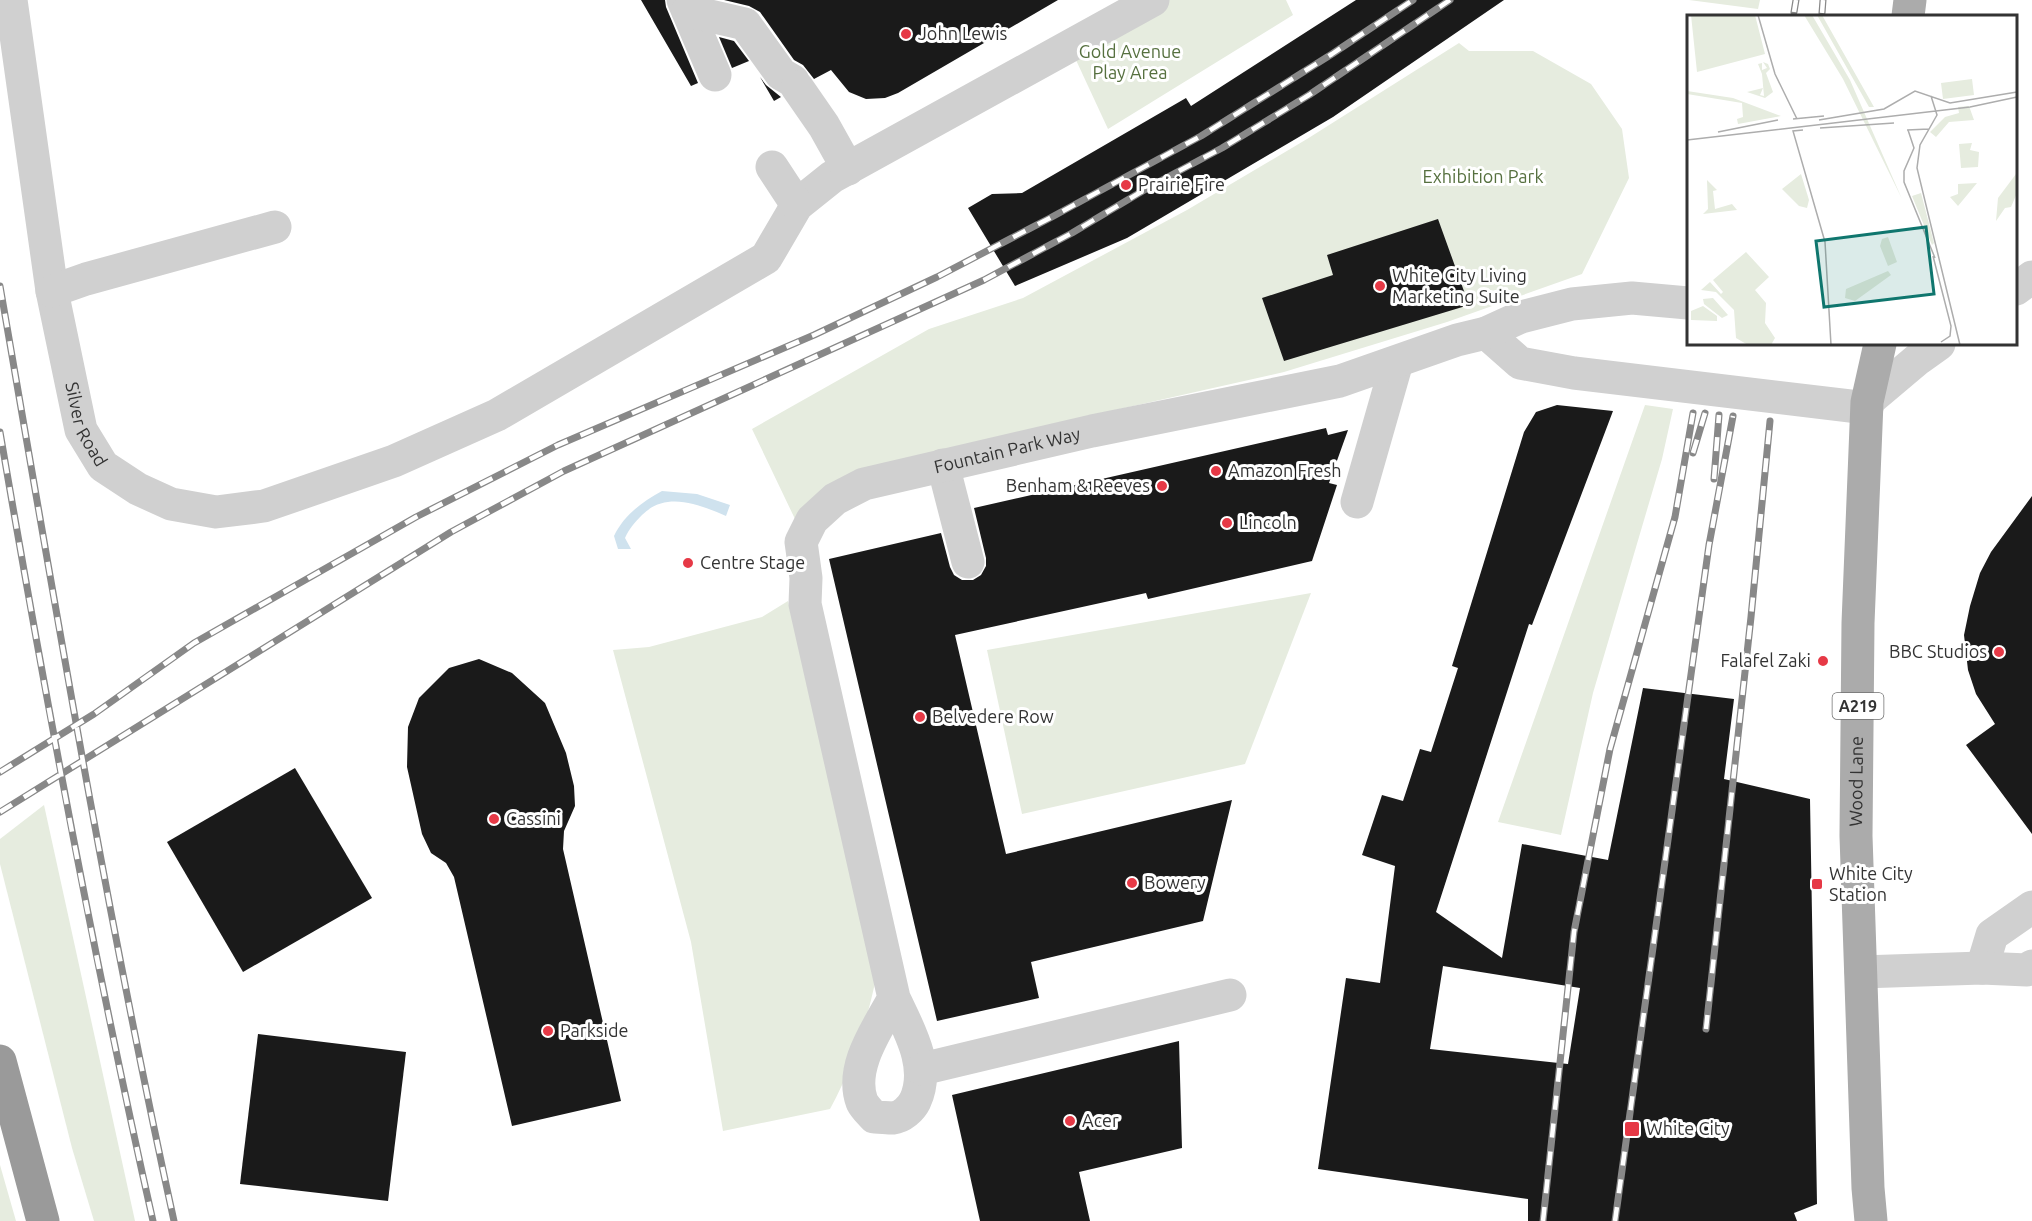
<svg xmlns="http://www.w3.org/2000/svg" width="2032" height="1221" font-family="Ubuntu,sans-serif">
<style>
.green{fill:#e6ecdf}
.water{fill:#cfe2ee}
.building{fill:#1a1a1a;fill-rule:evenodd}
.lines{fill:none;stroke-linecap:round;stroke-linejoin:round}
.minor{stroke:#d0d0d0;stroke-width:33}
.major{stroke:#ababab;stroke-width:33}
.highway{stroke:#9a9a9a;stroke-width:33}
.rail-casing{stroke:#888;stroke-width:7}
.rail{stroke:#fff;stroke-width:4.5;stroke-dasharray:14;stroke-linecap:butt}
.poi-dot{fill:#e63946;stroke:#fff;stroke-width:2}
.labels{text-anchor:middle;stroke-width:6;stroke-linejoin:round;paint-order:stroke}
.shield{fill:#fff;stroke:#707070;stroke-width:1.5}
.shield-label{font-size:16px;font-weight:bold;fill:#333}
.poi-label{font-size:18px;fill:#333;stroke:#fff;text-anchor:start}
.park-label{font-size:18px;fill:#56703f;stroke:#fff}
.street-label{font-size:18px;fill:#333;stroke:#fff}
.inset-road{fill:none;stroke:#adadad;stroke-width:1.5}
.view{fill:#0f766e;fill-opacity:0.15;stroke:#0f766e;stroke-width:3}
.inset-edge{fill:none;stroke:#333;stroke-width:3}
</style>
<rect width="100%" height="100%" fill="#fff"/>
<g class="green">
<polygon points="1152,0 1286,0 1293,15 1108,129 1069,45"/>
<polygon points="1689,0 1760,0 1758,9"/>
<polygon points="1459,43 1469,51 1533,51 1591,84 1622,129 1629,178 1582,274 1447,322 1284,372 1111,411 795,519 752,429 929,329 1023,298 1187,210 1307,139"/>
<polygon points="1645,405 1673,409 1662,459 1593,693 1561,835 1498,822"/>
<polygon points="1311,593 1245,764 1022,814 987,650"/>
<path d="M 788,601 L 875,983 C 865,1028 852,1069 830,1109 L 723,1131 L 691,942 L 613,650 L 649,647 L 762,617 Z"/>
<polygon points="44,805 135,1221 94,1221 72,1148 0,864 0,839"/>
<polygon points="0,1165 16,1221 0,1221"/>
</g>
<path class="water" d="M 662,491 L 697,494 L 730,505 L 726,516 C 698,504 666,491 642,515 C 634,523 629,529 625,538 L 631,549 L 618,549 L 614,536 C 624,515 642,502 662,491 Z"/>
<g class="building">
<polygon points="641,0 665,0 666,7 698,83 691,86"/>
<polygon points="724,0 1058,0 898,93 885,98 866,99 849,92 831,70 814,79 803,65 794,60 760,12 749,6"/>
<polygon points="1356,0 1504,0 1333,117 1127,238 1015,286 968,208 992,194 1022,193 1186,98 1191,106"/>
<polygon points="719,37 734,41 749,61 732,68"/>
<polygon points="760,77 766,85 781,97 774,101"/>
<polygon points="1438,219 1469,305 1284,361 1262,298 1333,275 1327,255"/>
<path d="M 1557,405 L 1613,411 L 1532,625 L 1529,624 L 1436,912 L 1502,958 L 1522,844 L 1608,860 L 1643,688 L 1734,699 L 1724,779 L 1810,799 L 1817,1204 L 1794,1213 L 1797,1221 L 1528,1221 L 1528,1199 L 1318,1169 L 1346,978 L 1380,983 L 1395,866 L 1362,855 L 1382,795 L 1403,801 L 1420,749 L 1431,752 L 1458,668 L 1452,666 L 1524,432 L 1536,412 ZM 1443,966 L 1580,988 L 1568,1064 L 1430,1049 Z"/>
<polygon points="1326,428 1328,435 1348,430 1329,483 1337,485 1312,561 1148,599 1146,593 955,635 1006,854 1232,800 1203,921 1031,962 1039,998 937,1021 829,559 941,533 950,567 954,575 962,580 973,580 981,575 986,566 986,558 974,508"/>
<polygon points="2032,496 2032,834 1966,745 1995,724 1976,694 1968,670 1964,635 1970,606 1980,573 1991,552"/>
<polygon points="479,659 512,673 545,703 566,753 574,786 575,806 564,831 563,849 621,1101 512,1126 454,877 446,863 431,853 422,834 407,767 408,727 419,698 449,668"/>
<polygon points="295,768 372,898 243,972 167,842"/>
<polygon points="258,1034 406,1052 388,1201 240,1184"/>
<polygon points="1179,1041 1182,1148 1079,1172 1090,1221 980,1221 952,1095"/>
</g>
<g class="lines">
<g class="minor">
<path id="s1" d="M 11,0 L 52,291 L 81,430 L 103,466 L 138,489 L 171,504 L 216,512 L 264,506 L 394,461 L 497,415 L 766,258 L 797,205 L 832,177 L 1153,0"/>
<polyline points="683,0 715,75"/>
<polyline points="688,11 745,24 781,74 793,81"/>
<polyline points="797,87 824,126 848,169"/>
<polyline points="772,167 797,205"/>
<polyline points="2016,289 2032,277"/>
<polyline points="52,291 86,279 275,227"/>
<polyline points="1486,333 1520,363 1574,373 1867,408"/>
<polyline points="1867,402 1918,359 1939,344"/>
<polyline points="943,465 968,562"/>
<polyline points="1357,502 1397,362"/>
<polyline points="1982,968 1992,935 2032,907"/>
<polyline points="1861,972 1982,968 2027,970 2032,966"/>
<path id="s2" d="M 894,998 C 878,1028 849,1067 862,1102 C 865,1108 870,1112 874,1117 C 880,1117 887,1118 893,1118 C 902,1117 911,1109 915,1101 C 931,1067 909,1030 894,998 L 805,604 L 806,578 L 801,542 L 812,520 L 835,499 L 864,484 L 1092,431 L 1340,381 L 1457,340 L 1486,333 L 1521,317 L 1572,304 L 1632,298 L 1688,303"/>
<polyline points="922,1069 1230,995"/>
</g>
<g class="major">
<polyline points="1908,16 1910,0"/>
<path id="s3" d="M 1871,1221 L 1868,1188 L 1856,836 L 1858,623 L 1867,402 L 1880,344"/>
</g>
<polyline class="highway" points="0,1061 43,1221"/>
<g class="rail-casing">
<g id="rail">
<polyline points="1794,12 1796,0"/>
<polyline points="1822,13 1823,0"/>
<path d="M 0,286 C 54,599 106,911 174,1221"/>
<path d="M 0,432 C 45,696 94,960 153,1221"/>
<polyline points="1693,453 1705,413"/>
<polyline points="1714,479 1719,415"/>
<polyline points="0,772 94,714 194,643 416,517 558,445 814,335 937,277 1050,218 1201,136 1332,54 1413,0"/>
<polyline points="0,812 451,532 564,471 984,280 1072,233 1151,186 1222,148 1309,95 1450,0"/>
<polyline points="1706,1029 1751,617 1770,421"/>
<polyline points="1543,1221 1574,932 1610,749 1675,517 1693,413"/>
<polyline points="1615,1221 1709,545 1733,416"/>
</g>
</g>
<use href="#rail" class="rail"/>
</g>
<g class="poi-dot">
<circle cx="906" cy="34" r="6"/>
<circle cx="1126" cy="185" r="6"/>
<circle cx="1380" cy="286" r="6"/>
<circle cx="1216" cy="471" r="6"/>
<circle cx="1162" cy="486" r="6"/>
<circle cx="1227" cy="523" r="6"/>
<circle cx="688" cy="563" r="6"/>
<circle cx="1999" cy="652" r="6"/>
<circle cx="1823" cy="661" r="6"/>
<circle cx="920" cy="717" r="6"/>
<circle cx="494" cy="819" r="6"/>
<circle cx="1132" cy="883" r="6"/>
<rect x="1811" y="878" width="12" height="12" rx="3"/>
<circle cx="548" cy="1031" r="6"/>
<circle cx="1070" cy="1121" r="6"/>
<rect x="1624" y="1121" width="16" height="16" rx="3"/>
</g>
<g class="labels">
<rect class="shield" x="1832.5" y="693" width="51" height="26" rx="4.5"/>
<g class="shield-label">
<text x="1858" y="712">A219</text>
</g>
<g class="poi-label">
<text x="918" y="40">John Lewis</text>
<text x="1138" y="191">Prairie Fire</text>
<text x="1392" y="282">White City Living<tspan x="1392" dy="21">Marketing Suite</tspan></text>
<text x="1228" y="477">Amazon Fresh</text>
<text x="1150" y="492" text-anchor="end">Benham &amp; Reeves</text>
<text x="1239" y="529">Lincoln</text>
<text x="700" y="569">Centre Stage</text>
<text x="1987" y="658" text-anchor="end">BBC Studios</text>
<text x="1811" y="667" text-anchor="end">Falafel Zaki</text>
<text x="932" y="723">Belvedere Row</text>
<text x="506" y="825">Cassini</text>
<text x="1829" y="880">White City<tspan x="1829" dy="21">Station</tspan></text>
<text x="1144" y="889">Bowery</text>
<text x="560" y="1037">Parkside</text>
<text x="1082" y="1127">Acer</text>
<text x="1646" y="1135">White City</text>
</g>
<g class="park-label">
<text x="1130" y="58">Gold Avenue<tspan x="1130" dy="21">Play Area</tspan></text>
<text x="1483" y="183">Exhibition Park</text>
</g>
<g class="street-label">
<text dy="6" stroke="none"><textPath href="#s1" startOffset="432">Silver Road</textPath></text>
<text dy="6" stroke="none"><textPath href="#s2" startOffset="990">Fountain Park Way</textPath></text>
<text dy="6" stroke="none"><textPath href="#s3" startOffset="440">Wood Lane</textPath></text>
</g>
</g>
<g transform="translate(1687 15)">
<rect width="330" height="330" fill="#fff"/>
<path d="M 4,0 L 68,0 L 78,39 L 10,57 ZM 117,0 L 125,0 L 163,65 L 215,184 L 156,64 ZM 130,0 L 135,0 L 187,92 L 182,92 ZM 76,47 L 81,49 L 83,54 L 79,58 L 86,77 L 78,83 L 60,77 L 76,73 L 73,80 L 77,81 L 75,59 L 71,49 L 75,48 L 75,55 L 80,53 ZM 285,64 L 287,80 L 256,84 L 254,68 ZM 0,76 L 46,83 L 94,101 L 51,109 L 50,104 L 56,102 L 55,88 L 0,79 ZM 282,91 L 287,105 L 262,107 L 249,122 L 243,117 L 258,102 L 272,98 L 271,92 ZM 285,128 L 283,135 L 292,137 L 291,152 L 274,153 L 272,129 ZM 114,159 L 122,185 L 120,193 L 112,191 L 95,174 ZM 329,159 L 330,178 L 324,192 L 318,193 L 309,206 L 311,183 ZM 20,165 L 30,175 L 26,176 L 28,194 L 45,189 L 50,195 L 16,199 L 21,194 ZM 290,168 L 271,191 L 263,182 L 271,179 L 271,169 ZM 234,178 L 247,228 L 245,230 L 225,181 ZM 201,222 L 210,247 L 201,251 L 193,231 L 195,224 ZM 59,237 L 82,262 L 68,275 L 79,288 L 78,308 L 88,323 L 84,330 L 61,330 L 49,323 L 47,295 L 29,277 L 14,275 L 23,267 L 34,279 L 36,277 L 26,265 ZM 201,256 L 204,260 L 168,286 L 158,283 L 159,274 ZM 26,283 L 41,300 L 35,303 L 17,289 L 16,284 ZM 16,291 L 30,301 L 30,306 L 4,305 L 4,296 Z" fill="#e6ecdf"/>
<path class="inset-road" d="M 71,0 L 88,59 L 110,104M 244,81 L 250,100 L 233,130 L 230,153 L 273,330M 106,104 L 137,101M 132,105 L 197,94 L 228,76 L 263,88 L 330,77M 133,113 L 207,108M 116,115 L 106,116 L 138,227 L 144,330M 220,115 L 242,114M 221,115 L 227,133 L 217,156 L 217,167 L 248,243M 31,117 L 91,105M 0,125 L 283,92 L 330,82M 246,241 L 264,311 L 263,321 L 254,327"/>
<path class="view" d="M 239,212 L 247,279 L 137,292 L 129,226 Z"/>
<rect width="330" height="330" class="inset-edge"/>
</g>
</svg>
